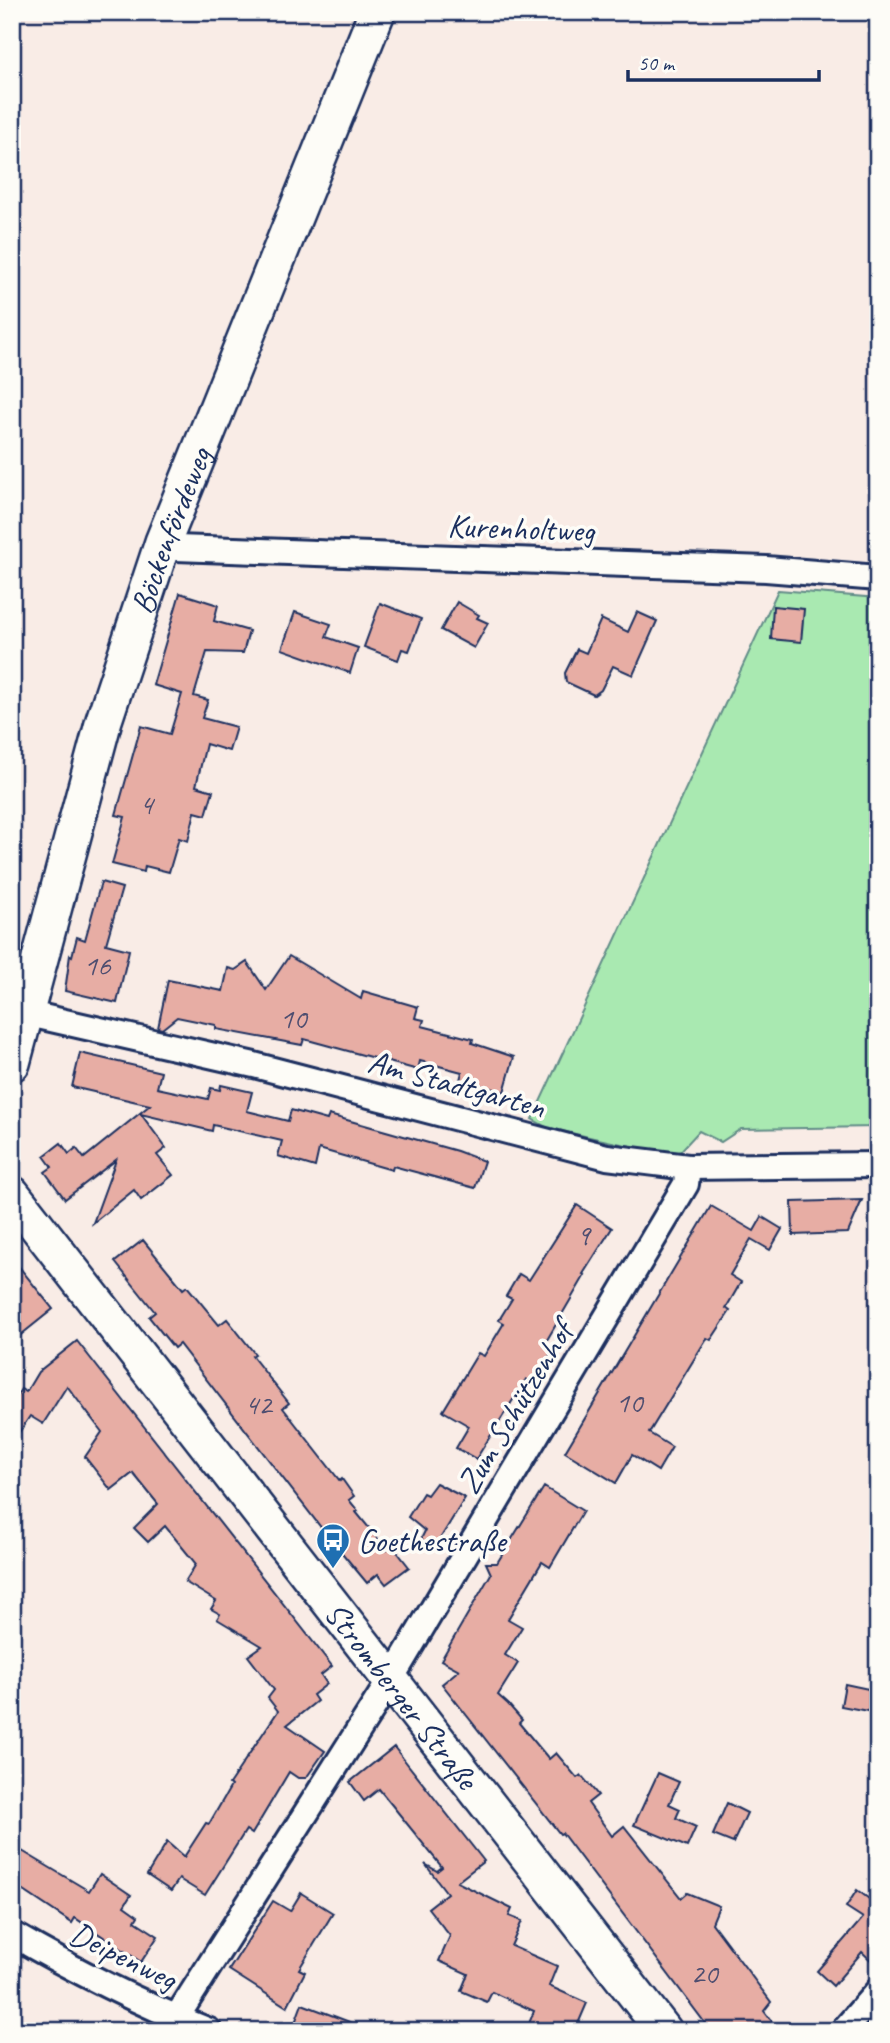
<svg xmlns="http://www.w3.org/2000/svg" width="890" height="2043" font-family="Caveat,sans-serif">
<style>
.green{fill:#a9e9b1;stroke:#628c88;stroke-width:2}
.building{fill:#e7ada4;stroke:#1b2f5e;stroke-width:2}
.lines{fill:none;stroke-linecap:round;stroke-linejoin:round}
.street-casing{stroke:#1b2f5e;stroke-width:30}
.secondary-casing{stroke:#1b2f5e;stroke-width:40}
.street{stroke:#fdfcf7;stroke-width:24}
.secondary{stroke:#fdfcf7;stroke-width:35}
.labels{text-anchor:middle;stroke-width:7;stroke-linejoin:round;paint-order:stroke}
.number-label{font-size:30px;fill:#4e4e70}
.street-label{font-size:33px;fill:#1b2f5e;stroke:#fdfcf7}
.poi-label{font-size:33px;fill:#1b2f5e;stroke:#fdfcf7;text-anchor:start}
</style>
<rect width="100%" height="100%" fill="#f9ece6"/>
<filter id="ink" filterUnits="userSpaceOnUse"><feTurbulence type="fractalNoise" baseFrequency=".0143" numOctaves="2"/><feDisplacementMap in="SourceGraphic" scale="14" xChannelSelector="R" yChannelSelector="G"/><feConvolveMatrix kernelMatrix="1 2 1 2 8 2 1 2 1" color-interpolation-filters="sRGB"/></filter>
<g filter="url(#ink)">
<polygon class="green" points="778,590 878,598 878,1127 741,1129 721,1142 699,1131 676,1156 548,1128 532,1119"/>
<g class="building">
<polygon points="180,593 218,605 214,621 249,631 243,653 207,652 194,696 208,700 202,718 236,727 229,751 206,744 196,786 213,791 206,815 195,812 188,841 179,838 169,872 145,866 144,872 112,864 125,817 116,815 141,726 170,734 182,694 153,685"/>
<polygon points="457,602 479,615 477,618 488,623 474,648 441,630"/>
<polygon points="380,603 421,619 409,651 402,649 398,660 364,647"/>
<polygon points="773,606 804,609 801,642 771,639"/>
<polygon points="295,612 331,624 326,637 358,648 350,673 282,649"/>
<polygon points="637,612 657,621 633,675 613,666 601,690 594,695 566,682 565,673 577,649 586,653 601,619 628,632"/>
<polygon points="101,882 122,888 106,944 129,950 117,1003 65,991 70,955 72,956 77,937 85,940"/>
<polygon points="289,956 361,999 363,991 418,1007 415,1018 424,1020 422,1026 473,1039 472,1043 514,1057 504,1092 460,1080 462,1072 420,1061 418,1070 304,1039 302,1045 216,1029 216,1025 177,1017 162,1029 158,1028 168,980 223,991 228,968 235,970 247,962 266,990"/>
<polygon points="80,1053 161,1072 157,1088 208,1099 211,1088 220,1090 221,1085 252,1092 247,1111 288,1121 291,1110 327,1120 329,1115 457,1151 484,1161 475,1188 393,1166 392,1170 319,1149 315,1167 278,1156 282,1141 213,1125 212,1131 141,1114 166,1148 157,1155 173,1175 141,1200 134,1190 93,1223 116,1160 65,1199 45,1172 52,1167 44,1156 61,1143 69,1154 76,1148 84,1158 150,1105 72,1087"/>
<polygon points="862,1200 848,1233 793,1235 792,1202"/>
<polygon points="577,1205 612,1228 583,1274 585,1275 544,1345 553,1350 533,1383 526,1379 476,1459 456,1448 469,1426 443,1411 478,1353 484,1356 504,1323 499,1320 512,1299 506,1296 519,1274 529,1280"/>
<polygon points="711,1206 754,1231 762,1217 782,1229 770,1250 751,1239 730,1275 741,1282 726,1308 730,1311 711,1340 707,1338 649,1433 672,1447 658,1471 632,1455 616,1483 565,1452"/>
<polygon points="143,1240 183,1289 187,1286 219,1325 227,1319 255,1354 252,1356 289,1403 283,1408 340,1481 342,1479 354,1496 349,1500 358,1511 356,1512 387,1550 391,1544 409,1567 386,1584 378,1574 367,1583 323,1530 179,1344 174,1348 149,1317 155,1312 115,1262"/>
<polygon points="12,1258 53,1309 12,1342"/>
<polygon points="77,1341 332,1666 321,1675 327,1684 313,1695 317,1701 287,1725 325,1751 306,1778 298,1778 289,1772 252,1834 246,1830 205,1895 179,1879 171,1891 147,1875 167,1842 184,1857 206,1823 209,1824 231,1786 229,1784 278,1711 268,1698 274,1690 248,1656 262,1646 217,1619 220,1614 211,1609 216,1601 185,1582 196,1564 165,1526 148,1542 134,1528 158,1504 133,1473 111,1490 85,1457 102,1432 67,1386 43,1424 30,1416 12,1443 12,1403 21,1389 26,1392 38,1372"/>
<polygon points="436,1483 465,1498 435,1547 421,1539 425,1531 408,1517 423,1493 427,1495"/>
<polygon points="544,1487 583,1511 550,1567 542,1562 508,1619 522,1627 505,1655 518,1663 498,1695 508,1704 522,1720 519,1723 549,1759 556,1753 577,1778 581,1775 598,1795 588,1803 612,1836 624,1826 681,1898 687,1893 719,1906 712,1923 771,2002 764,2011 779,2031 711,2031 562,1833 560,1834 442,1684 459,1670 441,1660 491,1574 486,1563 497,1563"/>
<polygon points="845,1684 878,1691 878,1713 841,1706"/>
<polygon points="394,1747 484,1861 457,1882 512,1909 509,1916 522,1921 511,1946 557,1966 549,1986 587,2003 575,2031 526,2031 534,2011 492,1992 487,2002 461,1991 468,1974 439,1961 450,1936 428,1908 447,1893 425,1864 437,1871 442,1867 379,1789 364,1801 350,1782"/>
<polygon points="658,1773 679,1782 669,1804 680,1809 676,1818 696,1827 687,1847 634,1825"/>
<polygon points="727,1803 747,1813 733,1843 713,1835"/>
<polygon points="12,1845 89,1891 100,1874 131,1895 124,1906 138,1916 135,1921 158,1936 141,1962 75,1918 72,1923 12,1883"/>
<polygon points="857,1890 876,1904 878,1902 878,1967 862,1952 833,1986 817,1971 863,1918 846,1907"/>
<polygon points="301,1893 333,1913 299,1969 305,1972 287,2007 229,1970 273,1901 290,1911"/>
<polygon points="302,2004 368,2029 368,2031 292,2031"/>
</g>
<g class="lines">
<g class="street-casing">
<g id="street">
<polyline points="163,542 176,548 766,569 878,578"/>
<polyline points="25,1013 254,1065 607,1157 688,1167 878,1165"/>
<path d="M 12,1934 C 75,1971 142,2004 209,2031"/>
<polyline points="168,2031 391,1679 686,1184 688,1167"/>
<polyline points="843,2031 878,1991"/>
</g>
</g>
<g class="secondary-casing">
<g id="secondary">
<path id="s1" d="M 12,1063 L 104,720 L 163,542 L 377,12"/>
<path id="s2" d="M 12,1194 L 664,2031"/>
</g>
</g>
<use href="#street" class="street"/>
<use href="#secondary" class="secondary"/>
</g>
</g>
<defs>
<g id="bus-pin" transform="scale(1.75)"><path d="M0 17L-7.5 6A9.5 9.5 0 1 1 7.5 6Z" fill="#1f6fb2" stroke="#fdfcf7"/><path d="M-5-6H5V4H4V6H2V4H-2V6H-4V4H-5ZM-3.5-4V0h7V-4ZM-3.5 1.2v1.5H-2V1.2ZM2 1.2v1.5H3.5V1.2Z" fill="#fff"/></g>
</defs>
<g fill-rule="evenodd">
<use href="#bus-pin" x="333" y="1540"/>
</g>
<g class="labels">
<g class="number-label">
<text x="146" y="814">4</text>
<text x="97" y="975">16</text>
<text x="293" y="1028">10</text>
<text x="583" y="1245">9</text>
<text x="629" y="1412">10</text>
<text x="258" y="1414">42</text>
<text x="704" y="1983">20</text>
</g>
<g class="street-label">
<text transform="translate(521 527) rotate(2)" y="12">Kurenholtweg</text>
<text dy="12" stroke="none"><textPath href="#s1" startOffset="556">Böckenfördeweg</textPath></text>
<text transform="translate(457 1083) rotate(15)" y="12">Am Stadtgarten</text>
<text transform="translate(514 1407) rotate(-59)" y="12">Zum Schützenhof</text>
<text dy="12" stroke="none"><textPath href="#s2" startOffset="635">Stromberger Straße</textPath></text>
<text transform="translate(124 1955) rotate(26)" y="12">Deipenweg</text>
</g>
<g class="poi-label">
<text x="358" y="1552">Goethestraße</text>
</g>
</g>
<rect width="890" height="2043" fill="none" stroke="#fdfcf7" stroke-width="42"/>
<rect x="21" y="21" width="848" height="2001" fill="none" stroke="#1b2f5e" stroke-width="2.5" filter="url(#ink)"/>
<path d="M628 70v10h191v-10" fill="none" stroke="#1b2f5e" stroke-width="3.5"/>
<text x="638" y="70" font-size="21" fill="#1b2f5e" stroke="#fdfcf7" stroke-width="5" paint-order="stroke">50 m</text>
</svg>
